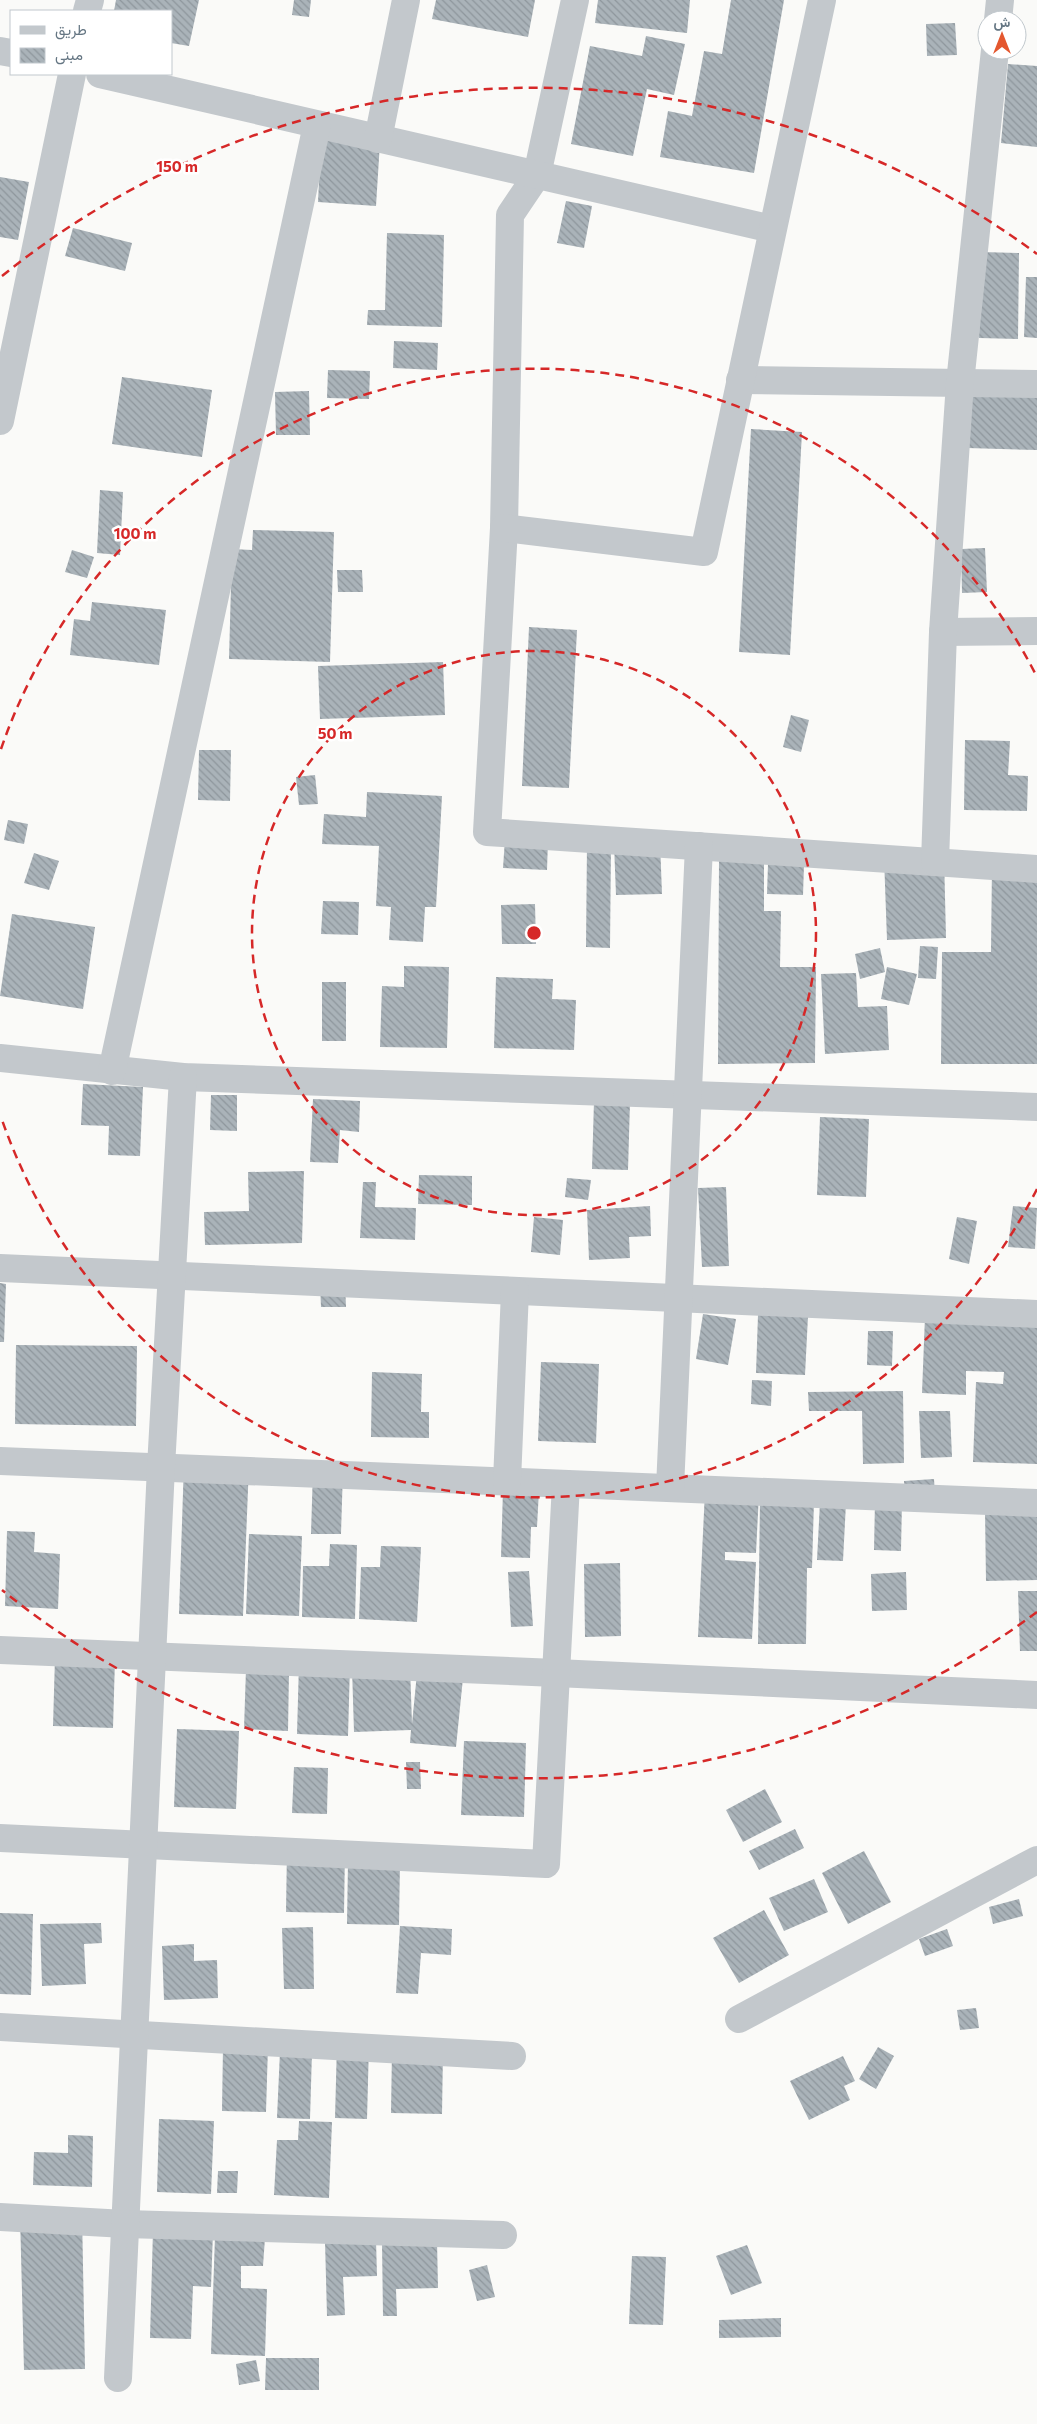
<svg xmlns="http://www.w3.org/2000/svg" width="1037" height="2424" font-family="Commissioner,Vazirmatn,sans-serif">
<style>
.building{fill:url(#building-back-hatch)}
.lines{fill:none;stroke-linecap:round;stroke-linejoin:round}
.street{stroke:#c3c8cc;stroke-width:28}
.ring{fill:none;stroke:#d62828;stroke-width:2.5;stroke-dasharray:9 6}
.centre{fill:#d62828;stroke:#fff;stroke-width:2.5}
.ring-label{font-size:15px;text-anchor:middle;font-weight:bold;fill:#d62828;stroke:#fff;stroke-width:5;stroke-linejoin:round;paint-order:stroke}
</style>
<defs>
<pattern id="building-back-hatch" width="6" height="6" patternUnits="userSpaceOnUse" patternTransform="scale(1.25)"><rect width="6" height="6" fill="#aab3b9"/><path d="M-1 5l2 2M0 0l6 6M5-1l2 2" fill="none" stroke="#8e969c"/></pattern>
</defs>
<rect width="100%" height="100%" fill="#fafaf8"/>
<g class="building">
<polygon points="116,0 199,0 189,46 171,43 171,11 114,11"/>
<polygon points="294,0 311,0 309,17 292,15"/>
<polygon points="436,0 535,0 528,37 432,19"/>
<polygon points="598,0 690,0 687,33 595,23"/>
<polygon points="731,0 784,0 754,173 660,157 668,111 692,116 704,51 722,54"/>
<polygon points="955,23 957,55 927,56 926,24"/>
<polygon points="646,36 685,44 674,95 647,89 633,156 571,144 590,46 642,56"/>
<polygon points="1008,64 1037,66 1037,147 1001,143"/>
<polygon points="321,139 380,142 376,206 318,202"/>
<polygon points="0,177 29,182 18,240 0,237"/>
<polygon points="566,201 592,206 584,248 557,243"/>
<polygon points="73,228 132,243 125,271 65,256"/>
<polygon points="387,233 444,235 442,327 367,325 368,310 385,310"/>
<polygon points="981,252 1019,253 1018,339 979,338"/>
<polygon points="1026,277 1037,277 1037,338 1024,337"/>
<polygon points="394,341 438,343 437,370 393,368"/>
<polygon points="328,370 370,371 369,399 327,398"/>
<polygon points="122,377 212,390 202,457 112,444"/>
<polygon points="970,387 1037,388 1037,450 967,448"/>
<polygon points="309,391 310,435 276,435 275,392"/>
<polygon points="751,429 802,432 790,655 739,652"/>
<polygon points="100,490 123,492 120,555 97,553"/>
<polygon points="253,530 334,532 330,662 229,659 232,549 252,550"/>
<polygon points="985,548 987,592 962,593 961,549"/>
<polygon points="72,550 94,557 87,578 65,572"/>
<polygon points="337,570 362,570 363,592 338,592"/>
<polygon points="92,602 166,610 159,665 70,655 74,619 90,621"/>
<polygon points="529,627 577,630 569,788 522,786"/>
<polygon points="443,662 445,715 320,719 318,666"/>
<polygon points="791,715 809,720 801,752 783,747"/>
<polygon points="965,740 1010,741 1008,775 1028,776 1027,811 964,810"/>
<polygon points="199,750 231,750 230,801 198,800"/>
<polygon points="315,775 318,804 299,805 296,777"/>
<polygon points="367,792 442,796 436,907 425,907 423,942 389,940 391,907 376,906 379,846 322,844 324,814 366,817"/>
<polygon points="8,820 28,824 24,844 4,840"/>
<polygon points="505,839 548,840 547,870 503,868"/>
<polygon points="660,842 662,894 616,895 614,844"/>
<polygon points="587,844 611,844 610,948 586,947"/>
<polygon points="34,853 59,861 49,890 24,883"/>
<polygon points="944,856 946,938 887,940 884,857"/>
<polygon points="719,859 764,859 764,911 781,911 780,967 816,967 815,1063 718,1064"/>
<polygon points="768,864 804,865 803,895 767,894"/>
<polygon points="992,864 1037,864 1037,1064 941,1064 942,952 991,952"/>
<polygon points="323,901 359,902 358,935 321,934"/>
<polygon points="535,904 536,944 502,944 501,905"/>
<polygon points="12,914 95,927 83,1009 0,996"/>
<polygon points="920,946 938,947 936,979 918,978"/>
<polygon points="880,948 885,972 860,979 855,954"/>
<polygon points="404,966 449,967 447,1048 380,1047 382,986 404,987"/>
<polygon points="887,967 917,974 909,1005 881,999"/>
<polygon points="856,973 858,1007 887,1006 889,1050 825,1054 821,974"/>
<polygon points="496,977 553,979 552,999 576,1000 574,1050 494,1048"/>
<rect x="322" y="982" width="24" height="59"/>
<polygon points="83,1084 143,1087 140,1156 108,1155 109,1126 81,1125"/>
<polygon points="211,1095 237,1095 237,1131 210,1130"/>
<polygon points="313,1099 360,1101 359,1132 340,1130 338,1163 310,1162"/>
<polygon points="594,1101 630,1102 628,1170 592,1169"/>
<polygon points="820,1117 869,1119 866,1197 817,1195"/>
<polygon points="304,1171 302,1243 205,1245 204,1212 249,1211 248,1172"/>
<polygon points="419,1175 472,1176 472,1205 418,1204"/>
<polygon points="567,1178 591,1180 588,1200 565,1197"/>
<polygon points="363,1182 376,1182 375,1207 416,1208 415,1240 360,1238"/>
<polygon points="726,1187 729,1266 702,1267 698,1188"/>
<polygon points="650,1206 651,1236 629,1237 630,1258 589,1260 587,1210"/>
<polygon points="1013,1206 1037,1208 1035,1249 1008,1247"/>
<polygon points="534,1217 563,1220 560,1255 531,1252"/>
<polygon points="957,1217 977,1221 969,1264 949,1259"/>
<polygon points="0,1283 6,1284 4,1342 0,1342"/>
<polygon points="345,1283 346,1307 321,1307 320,1284"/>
<polygon points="703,1314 736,1319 728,1365 696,1359"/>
<polygon points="758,1315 808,1316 805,1375 756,1373"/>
<polygon points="925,1316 1037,1320 1037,1464 973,1462 976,1382 1003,1384 1004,1372 966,1371 966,1395 922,1393"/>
<polygon points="868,1331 893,1331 892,1366 867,1365"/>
<polygon points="16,1345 137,1346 136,1426 15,1424"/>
<polygon points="541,1362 599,1364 596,1443 538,1441"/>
<polygon points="372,1372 422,1374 421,1412 429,1412 429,1438 371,1437"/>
<polygon points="752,1380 772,1381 771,1406 751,1404"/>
<polygon points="903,1391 904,1463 863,1464 862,1411 809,1411 808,1392"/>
<polygon points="919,1411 950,1411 952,1457 921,1458"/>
<polygon points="184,1462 249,1464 243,1616 179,1614"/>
<polygon points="313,1469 343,1469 341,1534 311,1534"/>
<polygon points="934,1479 935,1494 905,1496 904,1481"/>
<polygon points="503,1489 539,1490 537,1527 531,1527 530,1558 501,1557"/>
<polygon points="705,1491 759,1493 756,1553 725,1552 725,1560 756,1562 752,1639 698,1637"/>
<polygon points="760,1501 814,1501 812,1568 807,1568 806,1644 758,1644"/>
<polygon points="875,1501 902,1501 901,1551 874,1550"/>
<polygon points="820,1502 846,1503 843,1561 817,1560"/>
<polygon points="1037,1509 1037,1580 986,1581 985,1510"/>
<polygon points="7,1531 35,1532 34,1552 60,1554 58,1609 5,1606"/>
<polygon points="249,1534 302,1536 299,1616 246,1614"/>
<polygon points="330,1544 357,1545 355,1619 302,1617 303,1566 329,1566"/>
<polygon points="381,1546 421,1547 417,1622 359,1619 361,1567 380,1567"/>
<polygon points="620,1563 621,1636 585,1637 584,1564"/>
<polygon points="529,1571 533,1626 511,1627 508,1572"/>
<polygon points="906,1572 907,1610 872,1611 871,1574"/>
<polygon points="1018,1591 1037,1591 1037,1651 1020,1651"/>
<polygon points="55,1657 115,1659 113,1728 53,1726"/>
<polygon points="299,1663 350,1665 348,1736 297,1734"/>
<polygon points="410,1666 412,1724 417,1673 463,1678 456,1747 410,1743 411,1730 354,1732 352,1668"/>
<polygon points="246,1669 289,1671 288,1731 244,1729"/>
<polygon points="177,1729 239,1731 236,1809 174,1807"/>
<polygon points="464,1741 526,1743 524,1817 461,1815"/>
<polygon points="406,1762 420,1762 421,1789 407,1789"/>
<polygon points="294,1767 328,1768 327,1814 292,1813"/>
<polygon points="765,1789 782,1822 743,1842 726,1810"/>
<polygon points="795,1829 804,1848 759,1870 749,1851"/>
<polygon points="287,1848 345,1849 344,1913 286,1912"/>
<polygon points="864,1851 891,1902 848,1924 822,1873"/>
<polygon points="348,1861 400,1862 399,1925 347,1924"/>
<polygon points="814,1879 828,1912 784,1931 769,1898"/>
<polygon points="1019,1899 1023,1916 993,1924 989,1907"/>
<polygon points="764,1910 789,1955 739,1983 713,1938"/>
<polygon points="0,1913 33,1914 31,1995 0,1994"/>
<polygon points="101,1923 102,1943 84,1944 86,1984 42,1986 40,1924"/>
<polygon points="400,1926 452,1929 451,1955 421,1953 418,1994 396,1993"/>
<polygon points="313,1927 314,1989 284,1989 282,1928"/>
<polygon points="947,1929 953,1946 925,1956 919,1939"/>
<polygon points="194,1944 194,1961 217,1960 218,1998 164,2000 162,1946"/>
<polygon points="976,2008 979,2028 960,2030 957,2010"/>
<polygon points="337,2043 369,2044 367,2119 335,2118"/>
<polygon points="223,2046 268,2046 266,2112 222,2111"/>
<polygon points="878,2047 894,2056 876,2089 859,2079"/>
<polygon points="392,2049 443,2051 442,2114 391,2113"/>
<polygon points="280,2051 312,2052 310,2119 277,2118"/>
<polygon points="843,2056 855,2081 844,2086 850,2100 809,2120 790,2081"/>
<polygon points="159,2119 214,2121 211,2194 157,2192"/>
<polygon points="299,2121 332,2122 329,2198 274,2195 277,2140 298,2140"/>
<polygon points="68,2135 93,2136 92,2187 33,2185 34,2152 68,2153"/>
<polygon points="218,2171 238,2171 237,2193 217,2193"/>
<polygon points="82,2214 85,2369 24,2370 20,2215"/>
<polygon points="153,2230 213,2232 211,2287 193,2286 191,2339 150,2338"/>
<polygon points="215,2236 265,2238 263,2266 241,2266 241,2288 267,2289 265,2356 211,2354"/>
<polygon points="376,2240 377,2276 343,2277 345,2315 327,2316 325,2241"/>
<polygon points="437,2241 438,2288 396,2289 397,2316 383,2316 382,2242"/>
<polygon points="747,2245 762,2283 731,2295 716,2256"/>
<polygon points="632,2256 666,2257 663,2325 629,2324"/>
<polygon points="487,2265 495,2297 477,2301 469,2270"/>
<polygon points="781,2318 781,2337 719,2338 719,2320"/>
<polygon points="266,2358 319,2358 319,2390 265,2390"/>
<polygon points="256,2360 260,2381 239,2385 236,2364"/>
</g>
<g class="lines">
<g class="street">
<polyline points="575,0 537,175 510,215 504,528 487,832 1037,869"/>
<polyline points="87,11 90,0"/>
<polyline points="998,20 1000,0"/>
<polyline points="0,51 11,53"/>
<polyline points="100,74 772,229"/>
<polyline points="378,139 406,0"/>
<polyline points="740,380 1037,384"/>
<polyline points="0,421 72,74"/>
<polyline points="504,528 704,552 822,0"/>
<polyline points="943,632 1037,631"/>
<polyline points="935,862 943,632 960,383 995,50"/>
<polyline points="0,1058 183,1077 1037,1107"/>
<polyline points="112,1071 317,125"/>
<polyline points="0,1268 1037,1314"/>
<polyline points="0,1461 1037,1503"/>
<polyline points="507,1481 515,1291"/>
<polyline points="670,1488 699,846"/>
<polyline points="0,1650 556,1673 1037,1695"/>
<polyline points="0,1838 546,1864 566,1484"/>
<polyline points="739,2019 1037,1860"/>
<polyline points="0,2027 512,2056"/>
<polyline points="0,2217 125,2224 503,2235"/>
<polyline points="118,2378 161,1467 183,1077"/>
</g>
</g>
<g class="ring">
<circle cx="534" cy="933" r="282"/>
<path d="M1037 1189A564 564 0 0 1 1 1117M1 749A564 564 0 0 1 1037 677"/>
<path d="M1037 1612A845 845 0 0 1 2 1590M2 276A845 845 0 0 1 1037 254"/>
</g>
<circle cx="534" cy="933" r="8" class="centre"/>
<g class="ring-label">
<text x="177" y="172">150 m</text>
<text x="135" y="539">100 m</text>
<text x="335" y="739">50 m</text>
</g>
<rect x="10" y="10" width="162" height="65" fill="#ffffff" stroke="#c1c8cd"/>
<rect x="20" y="26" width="25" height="8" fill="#c3c8cc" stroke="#c1c8cd"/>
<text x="55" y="35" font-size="15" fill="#657683">طريق</text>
<rect x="20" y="48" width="25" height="15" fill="url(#building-back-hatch)" stroke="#c1c8cd"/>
<text x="55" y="60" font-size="15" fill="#657683">مبنى</text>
<g transform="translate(1002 35)"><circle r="24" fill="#ffffff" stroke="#c1c8cd"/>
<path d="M0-4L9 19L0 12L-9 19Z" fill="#e4572e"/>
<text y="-8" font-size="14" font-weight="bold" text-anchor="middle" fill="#657683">ش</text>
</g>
</svg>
